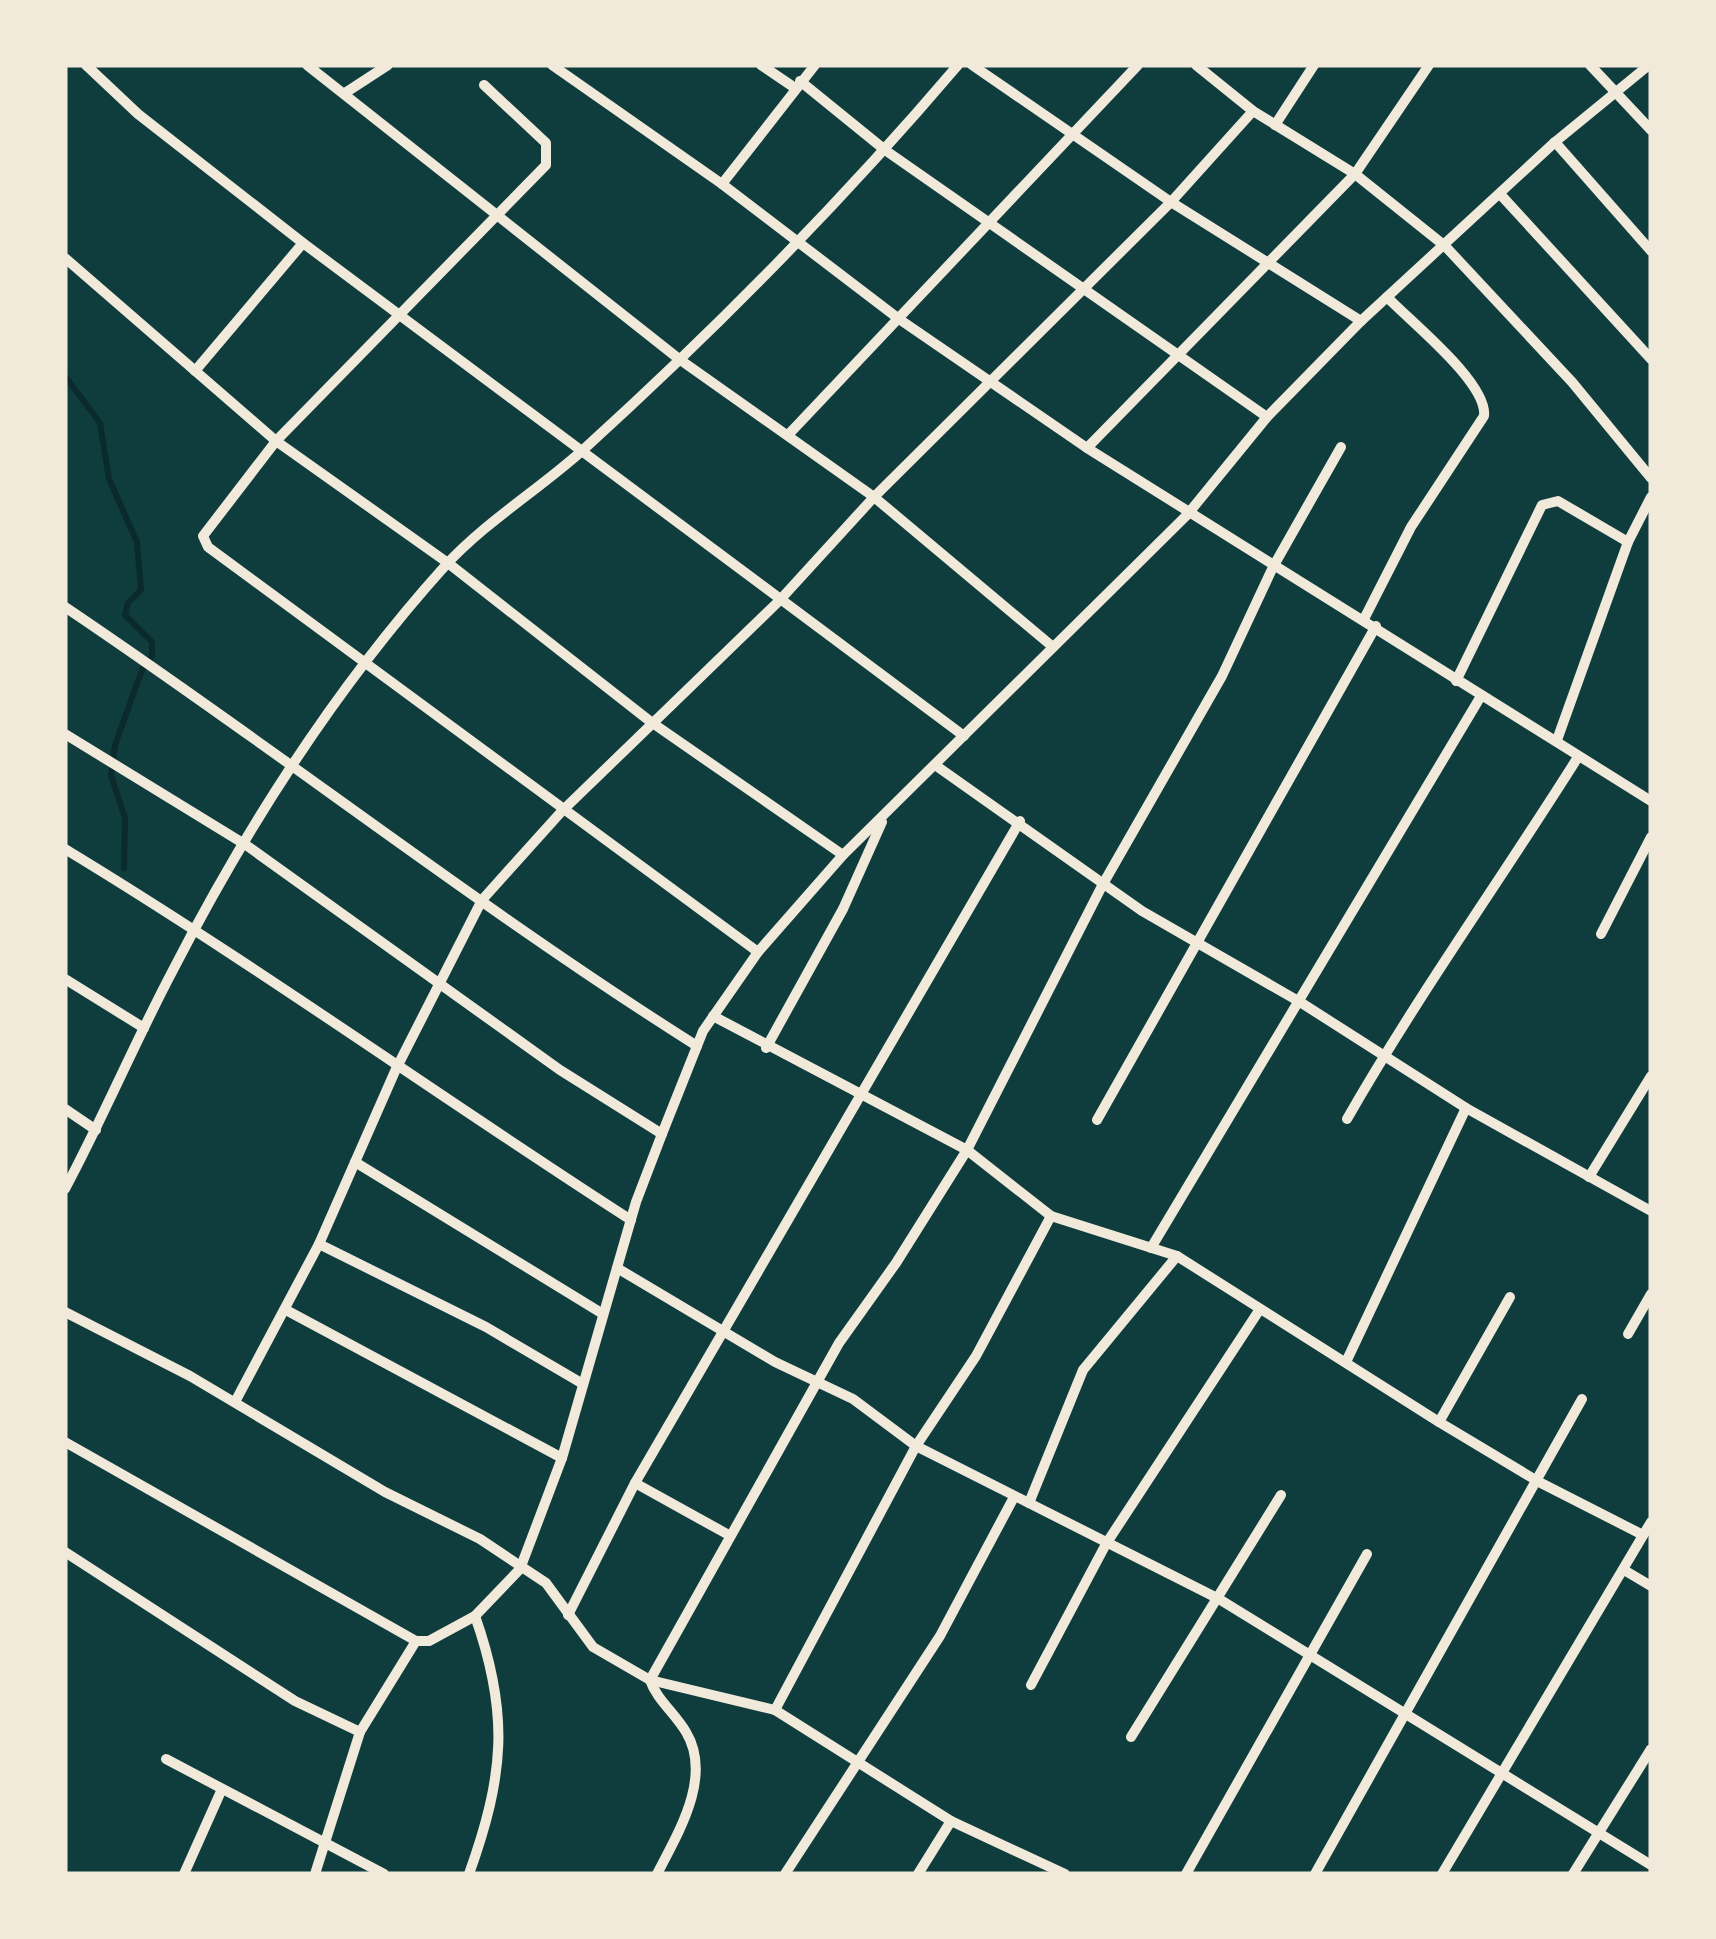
<svg xmlns="http://www.w3.org/2000/svg" width="1716" height="1939" font-family="'Asap Condensed',sans-serif">
<style>
.lines{fill:none;stroke-linecap:round;stroke-linejoin:round}
.stream{stroke:#0a2a2b;stroke-width:6}
.minor{stroke:#f1e9da;stroke-width:10}
</style>
<rect width="100%" height="100%" fill="#0f3d3e"/>
<g class="lines">
<polyline class="stream" points="65,376 100,423 109,479 137,542 141,590 128,603 125,615 152,642 152,656 142,670 115,745 111,775 125,818 124,868"/>
<g class="minor">
<polyline points="86,65 138,114 303,243 964,736"/>
<polyline points="307,65 679,359 874,497 1053,647"/>
<polyline points="552,65 722,184 899,319 1087,448 1651,801"/>
<polyline points="761,65 795,88"/>
<polyline points="972,65 1171,202 1361,321"/>
<polyline points="1196,65 1253,111 1355,174 1445,246 1572,382 1651,478"/>
<polyline points="1590,65 1651,130"/>
<polyline points="800,81 885,150 1267,417"/>
<polyline points="484,85 546,143 546,165 276,441 203,536 208,547 758,952"/>
<polyline points="345,93 388,65"/>
<polyline points="1275,125 1314,65"/>
<polyline points="1555,142 1651,251"/>
<polyline points="722,184 815,65"/>
<polyline points="1500,194 1651,359"/>
<polyline points="65,258 276,441 448,563 651,722 843,855"/>
<polyline points="195,371 303,243"/>
<polyline points="788,435 1138,65"/>
<polyline points="1087,448 1355,174 1429,65"/>
<path d="M 65,607 C 278,750 480,909 697,1046"/>
<path d="M 1364,619 L 1411,527 L 1484,416 C 1488,383 1411,322 1387,297"/>
<polyline points="1456,681 1542,505 1558,501 1628,542"/>
<polyline points="65,734 246,845 560,1070 662,1134"/>
<polyline points="1557,740 1628,542 1651,497"/>
<polyline points="935,765 1142,911 1300,1002 1466,1108 1651,1211"/>
<path d="M 65,849 C 258,966 441,1098 631,1220"/>
<polyline points="1601,934 1651,837"/>
<polyline points="65,979 144,1028"/>
<polyline points="713,1016 967,1150 1051,1216 1177,1256 1439,1422 1539,1482 1643,1535"/>
<polyline points="766,1048 843,909 882,822"/>
<polyline points="65,1109 96,1130"/>
<path d="M 1347,1119 C 1418,995 1502,878 1578,757"/>
<polyline points="1097,1120 1376,626"/>
<polyline points="355,1162 603,1314"/>
<polyline points="1589,1177 1651,1076"/>
<path d="M 65,1189 C 103,1118 134,1044 172,972 C 246,828 336,687 445,566 C 485,522 540,489 584,449 C 715,330 844,199 958,65"/>
<polyline points="319,1244 486,1327 583,1384"/>
<polyline points="1151,1248 1481,696"/>
<polyline points="617,1268 775,1362 853,1399 916,1446 1219,1599 1651,1865"/>
<polyline points="286,1310 562,1458"/>
<polyline points="65,1312 190,1376 385,1492 480,1539 546,1583 593,1647 650,1680 775,1710 951,1821 1065,1874"/>
<polyline points="1628,1334 1651,1294"/>
<polyline points="1346,1362 1466,1108"/>
<polyline points="235,1402 319,1244 396,1069 482,900 562,811 779,601 874,497 1171,202 1253,111"/>
<polyline points="1439,1422 1510,1297"/>
<polyline points="65,1442 416,1641"/>
<polyline points="635,1483 727,1534"/>
<polyline points="1029,1503 1083,1370 1177,1256"/>
<polyline points="65,1552 295,1701 360,1732"/>
<polyline points="1624,1570 1651,1586"/>
<polyline points="568,1615 635,1483 1020,821"/>
<polyline points="1031,1685 1106,1544 1260,1309"/>
<polyline points="775,1710 916,1446 976,1356 1051,1216"/>
<polyline points="1131,1737 1281,1495"/>
<polyline points="166,1759 384,1874"/>
<polyline points="184,1874 222,1789"/>
<polyline points="315,1874 360,1732 416,1641 429,1641 475,1616 520,1569 562,1458 636,1202 662,1134 703,1031 758,952 843,855 1187,515 1267,417 1361,321 1555,142 1649,65"/>
<path d="M 469,1874 C 504,1776 510,1715 475,1616"/>
<path d="M 657,1874 C 678,1833 713,1777 686,1732 C 675,1713 657,1700 650,1680 L 839,1343 L 896,1263 L 967,1150 L 1103,884 L 1222,676 L 1273,567 L 1341,447"/>
<polyline points="785,1874 940,1636 1014,1497"/>
<polyline points="918,1874 951,1821"/>
<polyline points="1186,1874 1367,1554"/>
<polyline points="1315,1874 1582,1399"/>
<polyline points="1442,1874 1651,1522"/>
<polyline points="1573,1874 1651,1749"/>
</g>
</g>
<rect width="1716" height="1939" fill="none" stroke="#f1e9da" stroke-width="135"/>
</svg>
